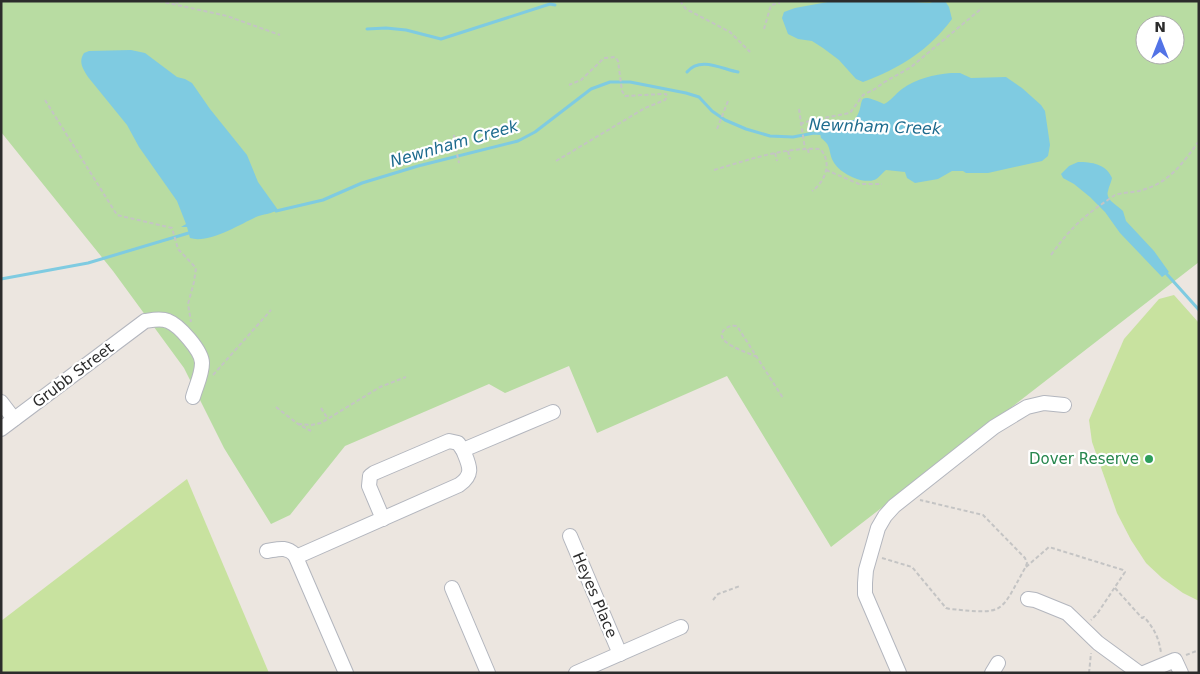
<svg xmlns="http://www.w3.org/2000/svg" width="1200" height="674" font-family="'DejaVu Sans',sans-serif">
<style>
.green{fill:#b8dca2;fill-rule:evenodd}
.pitch{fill:#c8e29f}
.water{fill:#7fcbe1}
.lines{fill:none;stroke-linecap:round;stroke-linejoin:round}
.stream{stroke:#7fcbe1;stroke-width:3}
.minor-casing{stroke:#b3b6be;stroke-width:16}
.path{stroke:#c4c4c4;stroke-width:2;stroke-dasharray:4 2.5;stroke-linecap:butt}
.minor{stroke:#fff;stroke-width:14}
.leisure-dot{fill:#2e9e5b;stroke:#fff;stroke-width:2}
.labels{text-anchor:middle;stroke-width:4.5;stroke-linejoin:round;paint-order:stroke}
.street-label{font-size:15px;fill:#2c2c2c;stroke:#fff}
.leisure-label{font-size:15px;fill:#27864d;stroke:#fff;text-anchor:end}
.water-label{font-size:16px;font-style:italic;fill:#1d6b8e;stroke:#fff}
</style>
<rect width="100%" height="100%" fill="#ece6e0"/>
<path class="green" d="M 1,1 L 1199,1 L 1199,262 L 831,547 L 727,376 L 597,433 L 569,366 L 505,393 L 489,384 L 345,446 L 290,515 L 271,524 L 224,448 L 184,368 L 113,271 L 1,132 ZM 1145,25 L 1175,25 L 1175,55 L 1145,55 Z"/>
<g class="pitch">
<polygon points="1174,295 1199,323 1199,601 1183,593 1162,578 1146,563 1131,540 1117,513 1092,442 1089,420 1124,339 1159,299"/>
<polygon points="187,479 269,673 1,673 1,621"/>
</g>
<g class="water">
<path d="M 833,1 L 899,1 L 930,3 L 934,1 L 945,1 L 949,7 L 952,19 C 929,50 899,69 863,82 L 856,79 L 839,60 L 823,48 L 812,41 L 798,39 L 788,34 L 782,18 L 784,12 L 795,8 Z"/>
<path d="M 131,50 L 145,53 L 177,77 L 185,79 L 192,83 L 210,109 L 247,155 L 258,182 L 278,210 C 271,214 263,214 256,217 C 239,225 208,244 190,238 L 187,227 L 181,227 L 186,224 L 177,201 L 139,147 L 127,125 L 88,77 C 83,69 78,62 84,53 L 89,51 Z"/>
<path d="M 951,73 L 960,73 L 971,78 L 1006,77 L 1022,88 L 1041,105 L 1045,111 L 1050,145 L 1048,156 L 1042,161 L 988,173 L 966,173 L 963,171 L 952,171 L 938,179 L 915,183 L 907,178 L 905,172 L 886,170 C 882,173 878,179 874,180 C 861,184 839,173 833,161 C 828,151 832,146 821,138 L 819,127 C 830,118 841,121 854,120 C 868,105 851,89 884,104 C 891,101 895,94 902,89 C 917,78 933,75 951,73 Z"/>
<path d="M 1078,162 C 1092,162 1106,164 1112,178 C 1111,183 1109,186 1108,191 C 1105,200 1117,205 1123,211 L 1126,221 L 1154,251 L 1169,272 L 1162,277 L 1120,233 L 1105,212 L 1090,197 L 1074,184 L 1063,178 L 1061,174 L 1069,166 Z"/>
</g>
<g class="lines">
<g class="stream">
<polyline points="367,29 386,28 406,30 441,39 550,4 555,5"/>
<path d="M 687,72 C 700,56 722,69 738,72"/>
<polyline points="276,211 323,200 362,183 418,166 518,141 535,132 591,89 610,82 630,82 686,93 699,97 712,111 725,120 746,129 770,136 793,137 814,133 825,134"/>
<polyline points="1164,271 1199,310"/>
<polyline points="1,279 88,263 192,232"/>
</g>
<g class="minor-casing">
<g id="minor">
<polyline points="1,402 14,419"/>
<path d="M 1,429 L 145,321 C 152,320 161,318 168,321 C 179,325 202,351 202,363 C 202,375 196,386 193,397"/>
<polyline points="383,519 369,486 370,476 374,473 449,441 458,443 463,450"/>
<polyline points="570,536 620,654"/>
<path d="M 267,551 C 279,549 286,546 295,555 L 346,673"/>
<path d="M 296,557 L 459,485 C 475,474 469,465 463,450 L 553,412"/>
<polyline points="452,588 488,673"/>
<polyline points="1028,599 1035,600 1067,613 1098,643 1139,673"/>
<polyline points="576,673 681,627"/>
<polyline points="899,673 865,594 865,583 866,570 878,528 885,516 894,506 994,427 1027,407 1044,403 1064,405"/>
<polyline points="992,673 998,663"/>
<polyline points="1144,673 1175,660 1181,673"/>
</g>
</g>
<g class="path">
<polyline points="159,1 227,16 280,35"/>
<polyline points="175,1 180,5"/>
<polyline points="680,1 686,9 730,32 750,52"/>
<polyline points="764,29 771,5 780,3"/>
<polyline points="45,100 117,215 172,228 178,249 196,268 194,282 188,304 191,322"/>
<polyline points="799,109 805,149"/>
<polyline points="800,124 809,121 850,113 863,95 875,89 883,83 911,67 982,8"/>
<polyline points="717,129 728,101"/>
<polyline points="454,135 455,145 459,163"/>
<polyline points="808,149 809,155"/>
<polyline points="788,151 790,159"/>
<polyline points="775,153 777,161"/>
<polyline points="556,161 645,108 665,100 667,97 666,94 662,94 625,96 622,91 618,61 615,57 604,58 581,80 569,85"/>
<path d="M 714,170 C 748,160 784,147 820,149 C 833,162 825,182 812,191"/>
<polyline points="826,170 859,184 882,184"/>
<path d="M 1051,255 C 1066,234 1078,221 1099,206 C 1104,203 1110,198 1115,195 C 1123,192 1134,193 1142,190 C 1169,183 1183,163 1199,141"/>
<path d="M 757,357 C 750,353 710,342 725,329 C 729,326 732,325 737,326 L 783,398"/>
<polyline points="213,375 271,310"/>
<polyline points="276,407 298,424 311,431"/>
<polyline points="321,408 328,419"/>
<polyline points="298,424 311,425 321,423 380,387 406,377"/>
<path d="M 882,558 L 912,567 L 946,608 L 950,609 C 1005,614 999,615 1025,568 L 1027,563 L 1025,558 L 983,515 L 920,500"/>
<polyline points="1026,567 1049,547 1123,570 1125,572 1097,614 1091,620"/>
<path d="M 1115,588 L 1142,618 L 1144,617 C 1154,628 1159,638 1161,653"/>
<polyline points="713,600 718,594 740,586"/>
<polyline points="1186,655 1199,650"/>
<polyline points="1089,673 1091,653"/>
</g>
<use href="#minor" class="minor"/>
</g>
<circle class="leisure-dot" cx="1149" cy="459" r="5"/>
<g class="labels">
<g class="street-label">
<text transform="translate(73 375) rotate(-37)" y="5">Grubb Street</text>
<text transform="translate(595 595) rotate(67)" y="5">Heyes Place</text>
</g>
<g class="leisure-label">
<text x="1139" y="464">Dover Reserve</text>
</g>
<g class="water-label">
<text transform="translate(875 126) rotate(2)" y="6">Newnham Creek</text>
<text transform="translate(454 143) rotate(-16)" y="6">Newnham Creek</text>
</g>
</g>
<rect width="1200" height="674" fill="none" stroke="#2c2c2c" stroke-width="5"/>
<g transform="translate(1160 40)"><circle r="24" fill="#ffffff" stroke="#ababab"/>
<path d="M0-4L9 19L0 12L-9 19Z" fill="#5273e6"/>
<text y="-8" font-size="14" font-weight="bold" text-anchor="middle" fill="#2c2c2c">N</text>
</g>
</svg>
